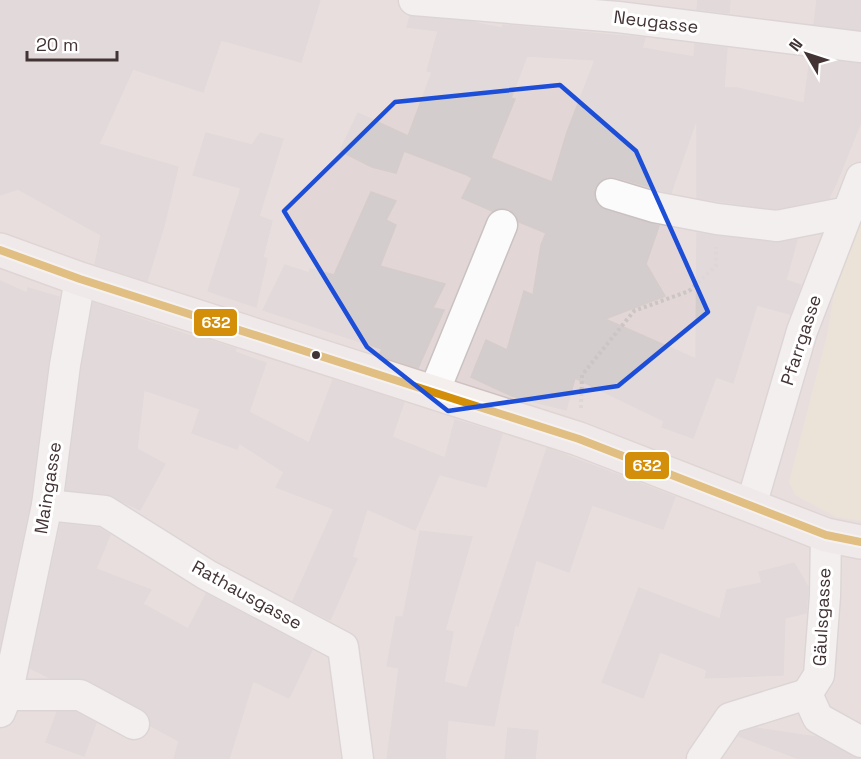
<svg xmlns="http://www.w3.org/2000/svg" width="861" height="759" font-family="'Space Grotesk',sans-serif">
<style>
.residential{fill:#e3d6d6}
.green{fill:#e8dfc6}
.building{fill:#d4cdcd;stroke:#d5cccc;stroke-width:1.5;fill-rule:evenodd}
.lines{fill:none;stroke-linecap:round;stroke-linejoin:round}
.street-casing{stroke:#c9c2c2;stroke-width:33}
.secondary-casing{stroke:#cec1c0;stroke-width:36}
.path{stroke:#cbc5c5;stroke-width:4;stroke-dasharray:3 3;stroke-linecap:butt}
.street{stroke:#fcfbfb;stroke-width:30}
.secondary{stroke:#f4eeed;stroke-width:33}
.bus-1-casing{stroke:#fff;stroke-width:12}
.bus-1{stroke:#d38f0a;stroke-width:8}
.marked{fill:none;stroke:#1d4ed8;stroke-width:4.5;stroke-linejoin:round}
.bus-dot{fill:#423334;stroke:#fff;stroke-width:2}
.labels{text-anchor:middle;stroke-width:6;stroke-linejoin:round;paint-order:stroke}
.street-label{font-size:18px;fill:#423334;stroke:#fff}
.line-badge{stroke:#fff;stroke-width:2}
.badge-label{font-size:16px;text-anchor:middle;font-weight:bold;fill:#fff}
</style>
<rect width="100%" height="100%" fill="#ece6e6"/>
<rect class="residential" x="0" y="0" width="861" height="759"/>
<polygon class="green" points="861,178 861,521 836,517 795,495 789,482 827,335 848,212"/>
<g class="building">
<polygon points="0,0 320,0 301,62 221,40 203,92 133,69 99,144 178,167 164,226 147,281 95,264 101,235 18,189 0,195"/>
<polygon points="698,0 730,0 729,13 697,9"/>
<polygon points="817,0 861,0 861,30 814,24"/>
<path d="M 410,16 L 471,22 L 502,28 L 503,25 L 645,38 L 642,48 L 694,57 L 695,44 L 727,48 L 724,88 L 737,88 L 804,103 L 810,58 L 861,64 L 861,122 L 836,184 L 829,198 L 776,209 L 697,198 L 697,118 L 671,193 L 615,177 L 607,177 L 600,181 L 595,188 L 594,198 L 599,206 L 605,210 L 659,226 L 646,264 L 665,296 L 605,319 L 696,359 L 697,233 L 775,243 L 797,240 L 786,280 L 801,285 L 790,314 L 757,305 L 733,383 L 716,377 L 693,438 L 662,427 L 664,421 L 575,378 L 566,410 L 512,396 L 471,377 L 486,340 L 507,350 L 524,291 L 533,295 L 541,245 L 546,233 L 519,222 L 516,215 L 509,209 L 500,208 L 492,211 L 462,198 L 472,178 L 467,175 L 404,151 L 396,173 L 372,167 L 340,151 L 358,113 L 408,136 L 432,72 L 427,71 L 438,31 L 407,27 ZM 527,56 L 595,60 L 567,132 L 552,182 L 491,158 L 515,99 L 511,98 Z"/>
<polygon points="206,133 252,145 260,133 283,139 259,216 272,221 263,257 267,259 256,307 208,291 241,188 193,175"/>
<polygon points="371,192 396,201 386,220 396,225 380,266 445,284 433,308 444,310 418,368 379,355 382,349 263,310 285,265 309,273 310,269 334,275"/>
<polygon points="0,281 27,293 28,288 59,297 48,363 30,502 0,645"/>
<polygon points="93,303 194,337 195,336 236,349 235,352 266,363 249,412 309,443 333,380 404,402 392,437 445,458 455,420 502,434 486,487 441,475 444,464 415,530 367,509 352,557 357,559 330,620 293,601 334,509 276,487 284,472 239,443 237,449 192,433 200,409 144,390 137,449 165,464 140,510 107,494 66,490 82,368"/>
<polygon points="547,448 675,497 663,529 592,505 569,572 536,560 518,626 515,625 494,726 448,720 445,759 387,759 399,668 387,666 396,617 403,617 420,531 472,537 445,630 453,632 444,682 467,688"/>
<polygon points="61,524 99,528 110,535 96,569 151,590 143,604 188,629 206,594 312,650 289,698 253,681 229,759 174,759 179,741 151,726 149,715 142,709 88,680 50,678 30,668"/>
<polygon points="794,563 808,587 806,613 785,618 783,675 705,678 707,670 660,652 643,698 602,682 639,588 720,619 727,590 762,583 759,572"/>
<polygon points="57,712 76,712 96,723 84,756 46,742"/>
<polygon points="508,728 538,731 535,759 505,759"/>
<polygon points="756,728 816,737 853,757 860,759 799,759 739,736 741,733"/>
</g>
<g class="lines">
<g class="street-casing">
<g id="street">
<polyline points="414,0 618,17 861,47"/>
<polyline points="611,194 654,207 717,219 777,226 848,212"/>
<polyline points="434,392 502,225"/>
<polyline points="47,505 105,511 207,575 343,647 358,759"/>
<polyline points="751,506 802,331 861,178"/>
<polyline points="826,535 825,596 819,675 807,694 818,718 861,742"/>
<polyline points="7,695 80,695 134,724"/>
<polyline points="0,712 7,695 47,505 65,365 80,279"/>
<polyline points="702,759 730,718 807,694"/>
</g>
</g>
<g class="secondary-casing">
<polyline id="secondary" points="0,250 80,279 579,439 826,535 861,542"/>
</g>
<polyline class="path" points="581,408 582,375 634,311 689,291 716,266 716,247"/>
<use href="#street" class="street"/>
<use href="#secondary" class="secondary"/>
<g class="bus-1-casing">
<polyline id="bus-1" points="0,250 80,279 579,439 826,535 861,542"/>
</g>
<use href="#bus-1" class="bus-1"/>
</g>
<path d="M0 0H861V759H0ZM 560,85 L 636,151 L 708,312 L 618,386 L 448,411 L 367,347 L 284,211 L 395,102 Z" fill="#ece6e6" fill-opacity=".55" fill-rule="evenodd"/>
<path class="marked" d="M 560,85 L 636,151 L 708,312 L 618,386 L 448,411 L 367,347 L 284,211 L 395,102 Z"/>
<circle class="bus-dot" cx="316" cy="355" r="5"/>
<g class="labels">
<g class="street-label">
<text transform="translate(656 22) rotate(7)" y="6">Neugasse</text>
<text transform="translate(801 340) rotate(-72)" y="6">Pfarrgasse</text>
<text transform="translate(48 488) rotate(-81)" y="6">Maingasse</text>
<text transform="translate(247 595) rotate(29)" y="6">Rathausgasse</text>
<text transform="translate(822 617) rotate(-87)" y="6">Gäulsgasse</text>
</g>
</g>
<g class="line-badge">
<rect x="193" y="308" width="45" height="29" rx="6" fill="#d38f0a"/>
<rect x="624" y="451" width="46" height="29" rx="6" fill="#d38f0a"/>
</g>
<g class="badge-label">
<text x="216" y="328">632</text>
<text x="647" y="471">632</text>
</g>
<g transform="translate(807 54) rotate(309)" stroke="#ffffff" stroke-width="4.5" paint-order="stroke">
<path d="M0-4.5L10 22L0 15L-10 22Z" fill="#423334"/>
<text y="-9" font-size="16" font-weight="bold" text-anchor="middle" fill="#423334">N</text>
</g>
<path d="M27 51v9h90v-9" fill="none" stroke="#423334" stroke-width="3"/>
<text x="36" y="51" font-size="18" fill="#423334" stroke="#ffffff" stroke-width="4.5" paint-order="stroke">20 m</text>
</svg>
